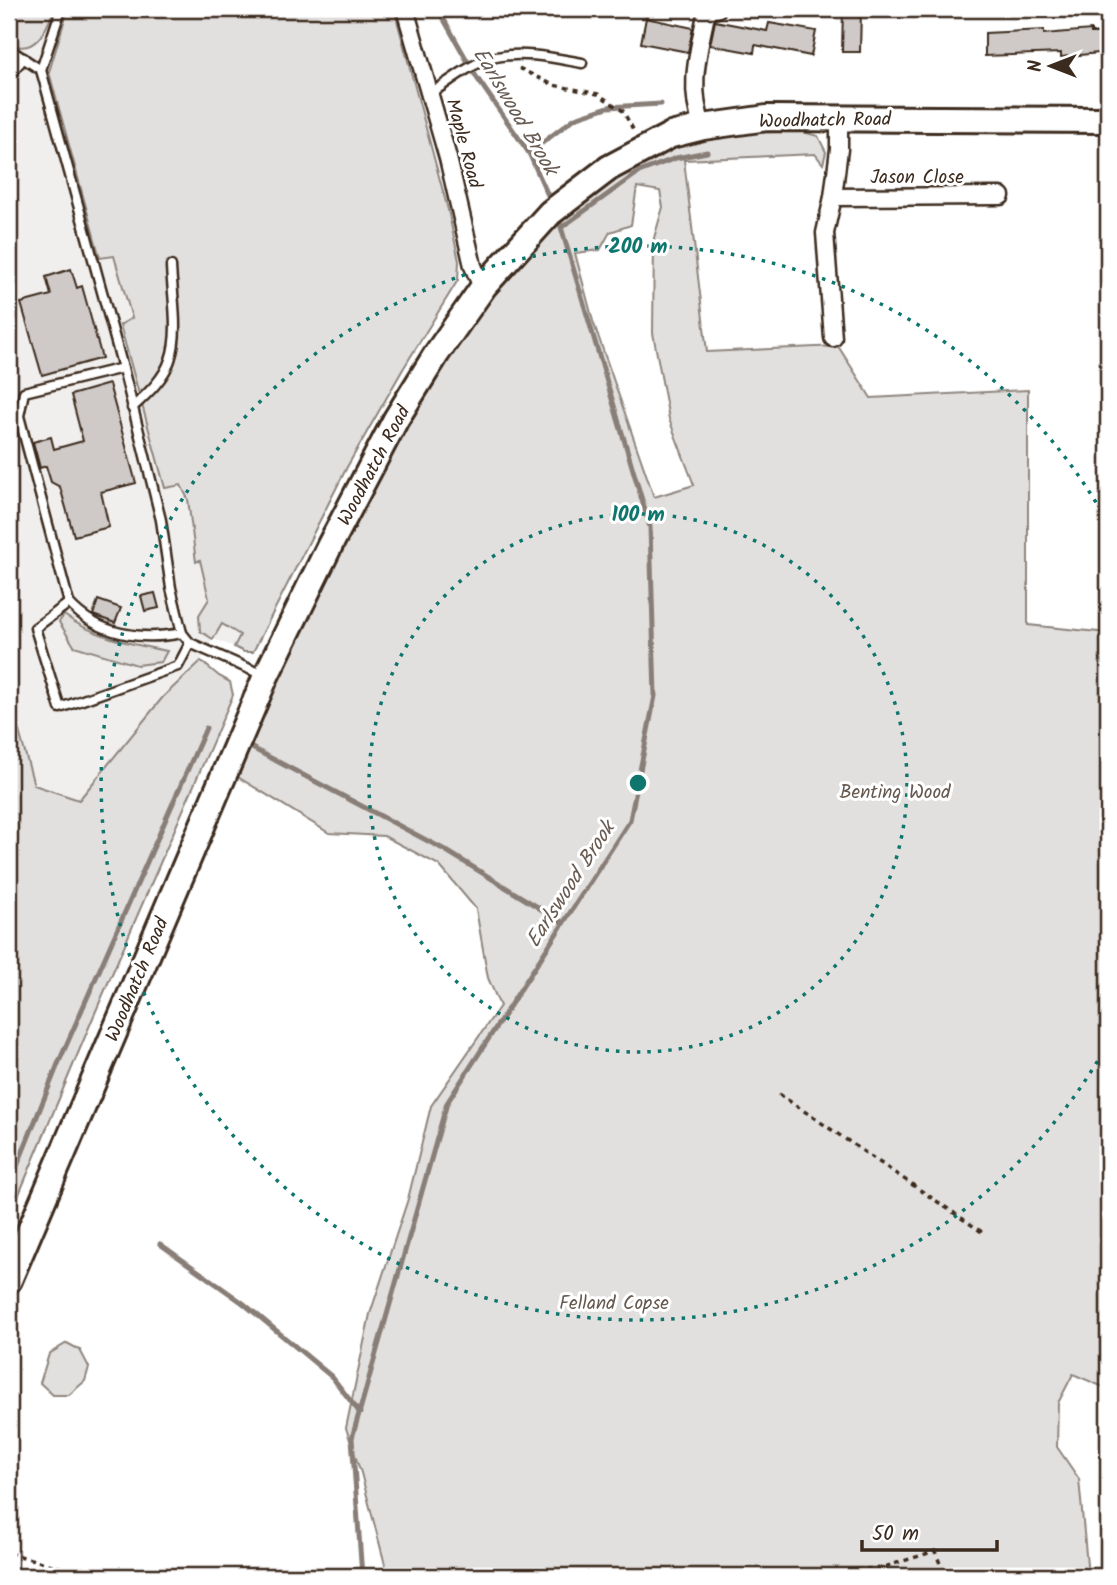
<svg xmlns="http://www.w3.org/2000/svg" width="1117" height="1585" font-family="Kalam,sans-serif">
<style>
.built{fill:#f1efee}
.green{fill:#e2e0de;stroke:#8e857e;stroke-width:2;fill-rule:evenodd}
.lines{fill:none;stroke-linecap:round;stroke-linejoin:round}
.stream{stroke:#887e77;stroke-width:5}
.building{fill:#cfcac7;stroke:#3b2a1e;stroke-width:2}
.service-casing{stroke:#3b2a1e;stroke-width:13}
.minor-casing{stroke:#3b2a1e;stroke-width:21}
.primary-casing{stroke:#3b2a1e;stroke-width:30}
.path{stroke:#3b2a1e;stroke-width:3.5;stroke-dasharray:5 5;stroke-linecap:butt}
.service{stroke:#fff;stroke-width:8}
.minor{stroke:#fff;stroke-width:16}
.primary{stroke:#fff;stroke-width:24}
.ring{fill:none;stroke:#0f766e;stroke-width:3.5;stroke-dasharray:3.5 7}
.labels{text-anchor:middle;stroke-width:6;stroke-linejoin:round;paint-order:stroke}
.street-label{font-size:19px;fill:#3b2a1e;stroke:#fff}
.park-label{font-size:19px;fill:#65584e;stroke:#fff}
.water-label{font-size:21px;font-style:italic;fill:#685b52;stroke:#fff}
.centre{fill:#0f766e;stroke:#fff;stroke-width:3.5}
.ring-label{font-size:21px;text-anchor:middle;font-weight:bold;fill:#0f766e;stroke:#fff;stroke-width:6;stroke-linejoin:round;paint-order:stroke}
</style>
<rect width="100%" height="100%" fill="#fff"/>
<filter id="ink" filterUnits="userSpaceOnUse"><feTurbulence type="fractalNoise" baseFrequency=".0143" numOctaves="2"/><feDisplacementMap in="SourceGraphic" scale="14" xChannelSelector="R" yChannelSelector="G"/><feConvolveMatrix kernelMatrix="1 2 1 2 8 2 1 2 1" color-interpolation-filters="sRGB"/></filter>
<g filter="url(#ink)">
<polygon class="built" points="9,9 377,9 222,624 240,635 234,647 213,639 201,661 219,676 9,1169"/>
<g class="green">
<path d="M 9,9 L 54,9 C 47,29 35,57 9,43 Z"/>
<polygon points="68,9 394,9 448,210 459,261 458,280 403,369 347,467 253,652 244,652 234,647 240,635 222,624 213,639 200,631 199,615 209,599 200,560 196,562 188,499 181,485 165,488 120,325 132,318 114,256 100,258 49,72"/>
<path d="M 799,131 L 818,136 L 826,152 L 823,164 L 815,154 L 684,160 L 707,352 L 838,346 L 871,398 L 1028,390 L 1028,625 L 1108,633 L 1108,1389 L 1073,1374 L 1058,1403 L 1057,1447 L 1079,1479 L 1088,1576 L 388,1576 L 361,1473 L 346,1428 L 370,1314 L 408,1199 L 431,1106 L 500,1006 L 488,978 L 476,909 L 439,865 L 384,836 L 329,833 L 233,774 L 333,558 L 429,379 L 497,283 L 586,197 L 654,154 L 704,140 L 745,133 ZM 637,187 L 660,191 L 663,207 L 654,238 L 653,333 L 669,419 L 694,485 L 654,497 L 593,321 L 575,253 L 600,250 L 610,232 L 631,225 Z"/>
<path d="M 64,615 C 94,637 131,644 167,651 L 161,662 L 137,665 L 74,646 L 59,622 Z"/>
<polygon points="201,661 219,676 230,682 233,695 92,1020 9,1218 9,735 19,731 34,785 79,800 163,697"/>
<polygon points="67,1343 80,1350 89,1367 85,1381 69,1395 53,1395 40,1383 49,1354"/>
</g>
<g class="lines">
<g class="stream">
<polyline points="438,9 477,78 529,153 551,202"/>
<polyline points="529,153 575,118 608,107 661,104"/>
<polyline points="562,227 639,172 676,158 707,152"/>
<polyline points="250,747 445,850 562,922"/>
<polyline points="9,1186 58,1064 206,728"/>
<polyline points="160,1244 243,1303 332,1377 360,1413"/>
<polyline points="362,1576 352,1438 447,1103 630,820 655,696 650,527 558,217"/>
</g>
</g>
<g class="building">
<polygon points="843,9 861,9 860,52 842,52"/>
<polygon points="646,18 693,28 688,52 641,43"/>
<polygon points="715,21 767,31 769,23 816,31 811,56 755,45 754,53 710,45"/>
<polygon points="1044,30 1044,34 1091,30 1091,33 1108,33 1108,52 1061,57 1061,53 985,56 985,33"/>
<polygon points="71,269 77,288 82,286 102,358 42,375 21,303 51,295 46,277"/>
<polygon points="109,384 136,483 101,492 109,527 74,536 60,487 51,482 46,466 40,468 33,442 51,437 54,449 83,441 71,395"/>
<polygon points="155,593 159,608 145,611 141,596"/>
<polygon points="98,600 121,608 115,623 93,615"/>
</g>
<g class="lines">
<g class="service-casing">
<g id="service">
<polyline points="9,49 41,70 123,368 161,520 171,588 182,633 190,643 263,675"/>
<polyline points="41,70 61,9"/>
<polyline points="9,75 24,58"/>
<path d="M 430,94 C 450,81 472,62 496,57 C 524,51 554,58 582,63"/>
<path d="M 123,368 L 24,392 L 19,416 L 69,603 C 98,635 141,641 182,633"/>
<path d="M 132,408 C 146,395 164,379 170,360 C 180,332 172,295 171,266"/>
<polyline points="69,603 35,628 60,708 178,666 190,643"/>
</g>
</g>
<g class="minor-casing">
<g id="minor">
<polyline points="405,9 448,158 473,266 479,280 484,286"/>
<path d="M 703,127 C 687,88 699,50 707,10 L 717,9"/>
<polyline points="833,197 1001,196"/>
<polyline points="833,338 825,233 833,197 839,149 839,118"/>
</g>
</g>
<g class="primary-casing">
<polyline id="primary" points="9,1280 266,676 330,545 396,419 437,353 484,286 550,213 609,168 671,135 703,127 767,118 1108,120"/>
</g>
<g class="path">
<polyline points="519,68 553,85 598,94 623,111 635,133"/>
<polyline points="779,1094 982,1232"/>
<polyline points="9,1553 91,1576"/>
<polyline points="776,1576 881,1568 935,1551 945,1576"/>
</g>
<use href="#service" class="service"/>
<use href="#minor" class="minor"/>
<use href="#primary" class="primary"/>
</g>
</g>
<g class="ring">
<circle cx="638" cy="783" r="269"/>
<path d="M1108 1043A537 537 0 1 1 1108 523"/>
</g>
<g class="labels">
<g class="street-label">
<text transform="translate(825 119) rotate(-1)" y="7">Woodhatch Road</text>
<text transform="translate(465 143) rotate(75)" y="7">Maple Road</text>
<text x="917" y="183">Jason Close</text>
<text transform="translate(373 465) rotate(-62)" y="7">Woodhatch Road</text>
<text transform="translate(136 979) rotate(-67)" y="7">Woodhatch Road</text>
</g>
<g class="park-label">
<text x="895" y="798">Benting Wood</text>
<text x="614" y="1309">Felland Copse</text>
</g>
<g class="water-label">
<text transform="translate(516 111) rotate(59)" y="7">Earlswood Brook</text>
<text transform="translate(570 884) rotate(-57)" y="7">Earlswood Brook</text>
</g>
</g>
<circle cx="638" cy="783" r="10" class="centre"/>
<g class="ring-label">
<text x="638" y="253">200 m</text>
<text x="638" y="521">100 m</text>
</g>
<rect width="1117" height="1585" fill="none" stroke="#fff" stroke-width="35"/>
<rect x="18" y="18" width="1082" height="1550" fill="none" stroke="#3b2a1e" stroke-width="2.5" filter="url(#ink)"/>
<g transform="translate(1051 66) rotate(270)" stroke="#ffffff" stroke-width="5" paint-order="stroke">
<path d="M0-5L12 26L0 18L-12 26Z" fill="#3b2a1e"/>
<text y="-10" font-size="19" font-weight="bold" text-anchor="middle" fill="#3b2a1e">N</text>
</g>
<path d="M862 1540v10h135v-10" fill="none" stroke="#3b2a1e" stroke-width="3.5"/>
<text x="872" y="1540" font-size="21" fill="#3b2a1e" stroke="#ffffff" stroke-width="5" paint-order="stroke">50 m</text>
</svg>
